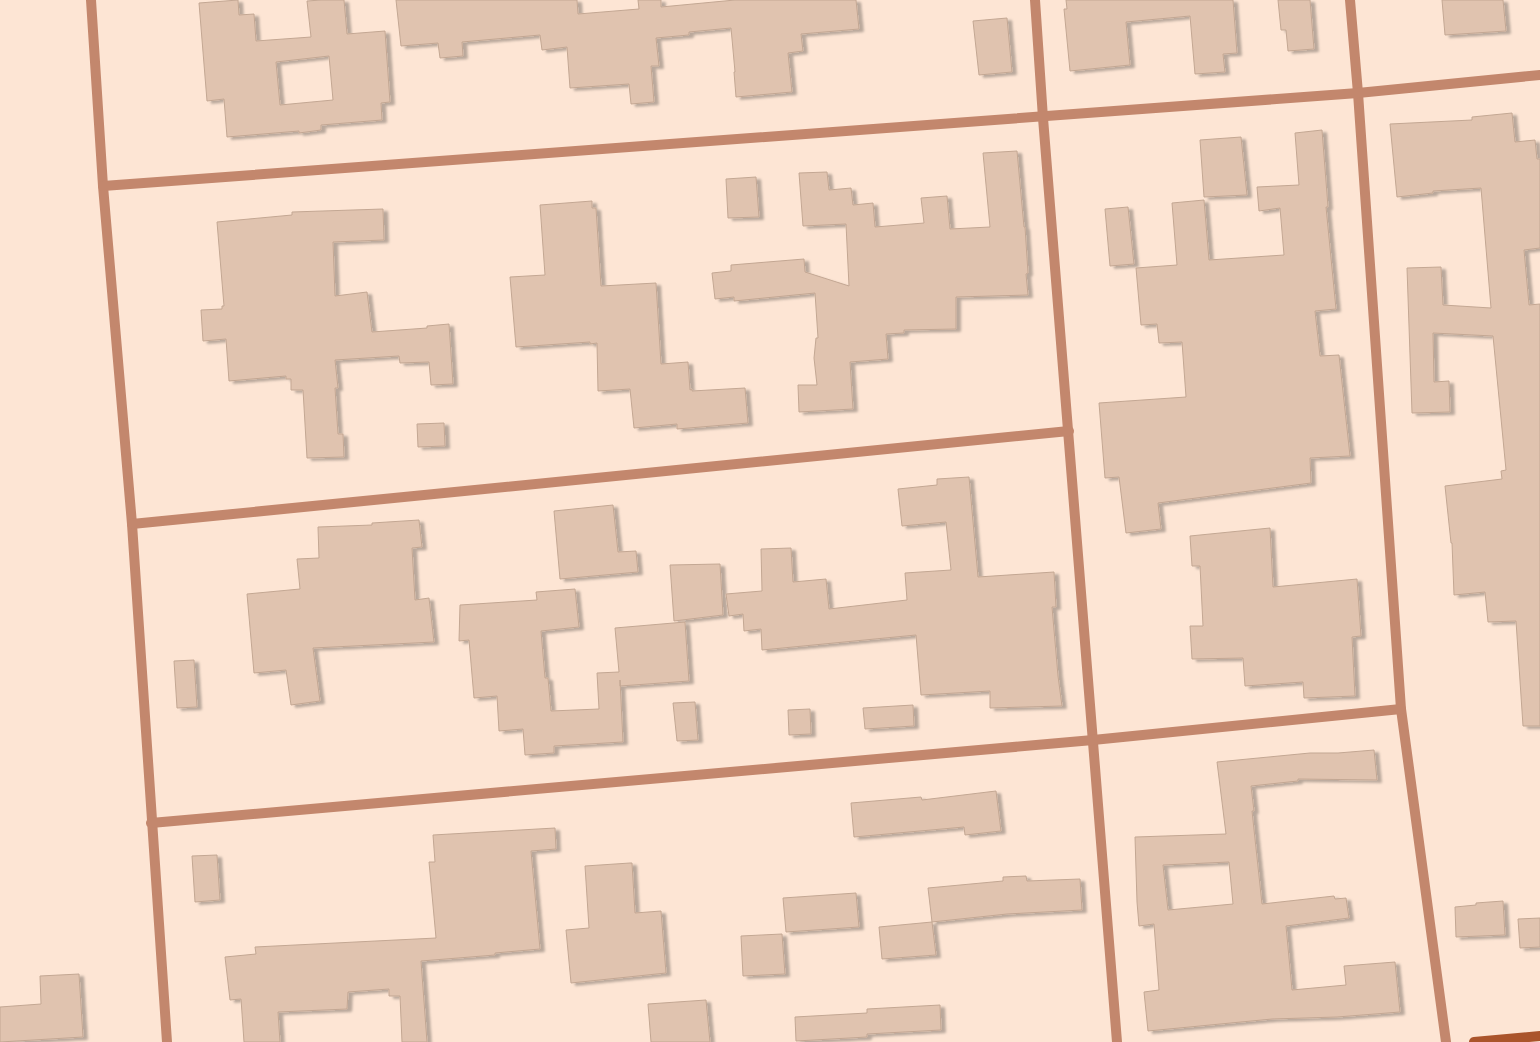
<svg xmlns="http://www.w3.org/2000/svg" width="1540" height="1042" font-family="'Fira Sans',sans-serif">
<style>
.building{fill:#e0c3af;stroke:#c3a793;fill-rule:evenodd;filter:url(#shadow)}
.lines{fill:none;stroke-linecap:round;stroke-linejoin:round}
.street{stroke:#c3876d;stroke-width:10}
.secondary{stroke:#aa542b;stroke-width:10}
</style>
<defs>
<filter id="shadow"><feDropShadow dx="4.5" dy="2.5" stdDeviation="1" flood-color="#0004"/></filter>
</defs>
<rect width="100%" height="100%" fill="#fde5d4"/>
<g class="building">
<path d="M 238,0 L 239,15 L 254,14 L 256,41 L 311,37 L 307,1 L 321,0 L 344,0 L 347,34 L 385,31 L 390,102 L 381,103 L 382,120 L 321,125 L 321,130 L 299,133 L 299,131 L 227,137 L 224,99 L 207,101 L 199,3 ZM 329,56 L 333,100 L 280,105 L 276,62 Z"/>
<polygon points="396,0 577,0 578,14 639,9 638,0 661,0 661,7 735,0 856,0 859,29 801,34 803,51 788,53 792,92 736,97 734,72 735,72 731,28 689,32 689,35 656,38 659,66 651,66 654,102 631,104 629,84 570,88 567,47 542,50 540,35 462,42 463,56 440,58 438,43 401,46"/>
<polygon points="1066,0 1233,0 1237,53 1223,54 1225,72 1195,74 1190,16 1126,22 1130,65 1070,71 1064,9 1067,9"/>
<polygon points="1278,0 1310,0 1314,49 1288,51 1286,30 1281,30"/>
<polygon points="1442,0 1503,0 1506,31 1445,35"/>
<polygon points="1007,18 1012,72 979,75 973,21"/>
<polygon points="1512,113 1515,142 1535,140 1537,159 1540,159 1540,248 1524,250 1529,305 1540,304 1540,726 1523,726 1516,621 1488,622 1485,592 1454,595 1452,543 1451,543 1445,486 1502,479 1501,471 1506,470 1493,336 1433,333 1434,382 1449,381 1450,412 1412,413 1407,268 1441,267 1443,305 1491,308 1481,188 1433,191 1433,193 1397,197 1390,124 1472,120 1472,117"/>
<polygon points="1322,130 1328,207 1326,207 1336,309 1315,311 1320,356 1339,355 1350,456 1310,458 1311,483 1158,503 1161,529 1126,533 1119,477 1105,478 1099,403 1186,397 1182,342 1159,343 1157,324 1141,325 1136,268 1177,265 1172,203 1204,200 1209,260 1284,255 1280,208 1259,211 1257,187 1299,185 1295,133"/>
<polygon points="1241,137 1247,195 1204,197 1200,140"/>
<polygon points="1017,151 1024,227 1025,227 1028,273 1026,274 1028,295 956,297 956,329 904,330 904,333 886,334 888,359 850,362 853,409 799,412 798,385 817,385 814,358 816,338 818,338 815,293 734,301 734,297 715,299 712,273 731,271 731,265 804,259 805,272 849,286 846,224 803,226 799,173 827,172 829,190 851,188 853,205 873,203 875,227 924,223 921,198 947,196 950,229 990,227 983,153"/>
<polygon points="756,177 759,217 728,218 726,179"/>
<polygon points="592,201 592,208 596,208 601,286 656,283 661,364 688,362 690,390 692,389 692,391 745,388 748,423 677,429 677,424 634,428 630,389 598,391 597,343 590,344 590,342 516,347 510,277 545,275 540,205"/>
<polygon points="1128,207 1134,264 1110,266 1105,209"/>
<polygon points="383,209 384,240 333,242 335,296 367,292 372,332 427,328 427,326 449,324 453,384 431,385 429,362 400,363 399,356 335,360 338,388 335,388 338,434 343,434 344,457 307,458 303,390 291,390 291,379 286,379 286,376 229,381 226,339 203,341 201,310 222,309 222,306 224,306 217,222 292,215 292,212"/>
<polygon points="444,423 445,446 418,447 417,424"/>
<polygon points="969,477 978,577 1054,572 1056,607 1052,607 1058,676 1062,706 990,708 990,691 921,695 916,635 762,650 761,629 744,631 743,614 729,616 726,594 762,591 761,549 791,548 793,582 826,579 829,609 907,600 905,573 951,570 946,522 902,526 898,489 937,485 937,479"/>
<polygon points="613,505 618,552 636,551 638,572 560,579 554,511"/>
<polygon points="419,520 422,547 412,548 415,600 429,598 434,642 313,648 320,701 291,705 286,670 254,673 247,594 300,589 297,559 319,558 318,527 372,525 372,523"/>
<polygon points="1270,528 1273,587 1357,579 1361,636 1352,637 1355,696 1304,698 1303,682 1245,686 1243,658 1192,659 1190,626 1203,626 1200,566 1192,566 1190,536"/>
<polygon points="720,564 723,615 674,621 670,565"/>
<polygon points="575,589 579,627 541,631 545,678 548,678 551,711 599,709 597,673 619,672 615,628 685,622 689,681 620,686 620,680 623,742 554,746 554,753 525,755 523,729 499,731 497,696 474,698 469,640 459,641 460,605 537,600 536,592"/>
<polygon points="194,660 197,707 177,708 174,661"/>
<polygon points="695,702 698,740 677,741 673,703"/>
<polygon points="913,705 914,726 865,729 863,708"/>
<polygon points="810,709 811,734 789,735 788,710"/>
<path d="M 1374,750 L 1377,780 L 1298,779 L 1298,781 L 1251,786 L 1254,811 L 1252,811 L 1262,904 L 1334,896 L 1335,899 L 1346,898 L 1349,918 L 1286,926 L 1292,990 L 1346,985 L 1344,966 L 1395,962 L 1400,1012 L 1337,1017 L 1272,1019 L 1148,1031 L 1144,992 L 1159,990 L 1154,924 L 1139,926 L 1137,902 L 1135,837 L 1226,834 L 1217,762 L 1310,753 L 1338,753 ZM 1229,862 L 1233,904 L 1168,910 L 1163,865 Z"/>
<polygon points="996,791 1001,831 965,835 964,827 854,837 851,803 921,797 922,800"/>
<polygon points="555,828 556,849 531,851 540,949 495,953 495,955 421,961 427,1042 402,1042 400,996 389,996 389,989 348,992 347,1009 278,1012 280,1042 244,1042 241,999 230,1000 225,957 256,954 255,947 436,938 429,862 435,862 433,835"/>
<polygon points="217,855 220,900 195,902 192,856"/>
<polygon points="630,863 632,863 635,913 661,911 666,973 571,983 566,930 589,928 585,866"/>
<polygon points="1026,876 1027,881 1080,879 1082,910 1007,914 932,922 928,888 1003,881 1003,877"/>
<polygon points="856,893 859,927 786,932 783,898"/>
<polygon points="1503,901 1505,935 1456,937 1455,907 1476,905 1476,903"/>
<polygon points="1540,918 1540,947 1520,948 1518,919"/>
<polygon points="932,922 936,955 882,959 879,927"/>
<polygon points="782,934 785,974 743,976 741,936"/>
<polygon points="79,974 83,1037 0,1042 0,1007 41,1004 40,976"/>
<polygon points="706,1000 710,1042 651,1042 648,1004"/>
<polygon points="940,1005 941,1030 867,1034 867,1037 796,1041 795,1017 867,1013 867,1009"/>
</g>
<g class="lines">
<g class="street">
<polyline points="91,0 103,186 132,524 167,1042"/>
<polyline points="1035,0 1043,118 1117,1042"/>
<polyline points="1350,0 1358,93 1401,709 1446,1042"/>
<polyline points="103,186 1358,93 1540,75"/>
<polyline points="132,524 1069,431"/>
<polyline points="151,823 1093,740 1401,709"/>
</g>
<polyline class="secondary" points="1474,1042 1540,1036"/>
</g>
</svg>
